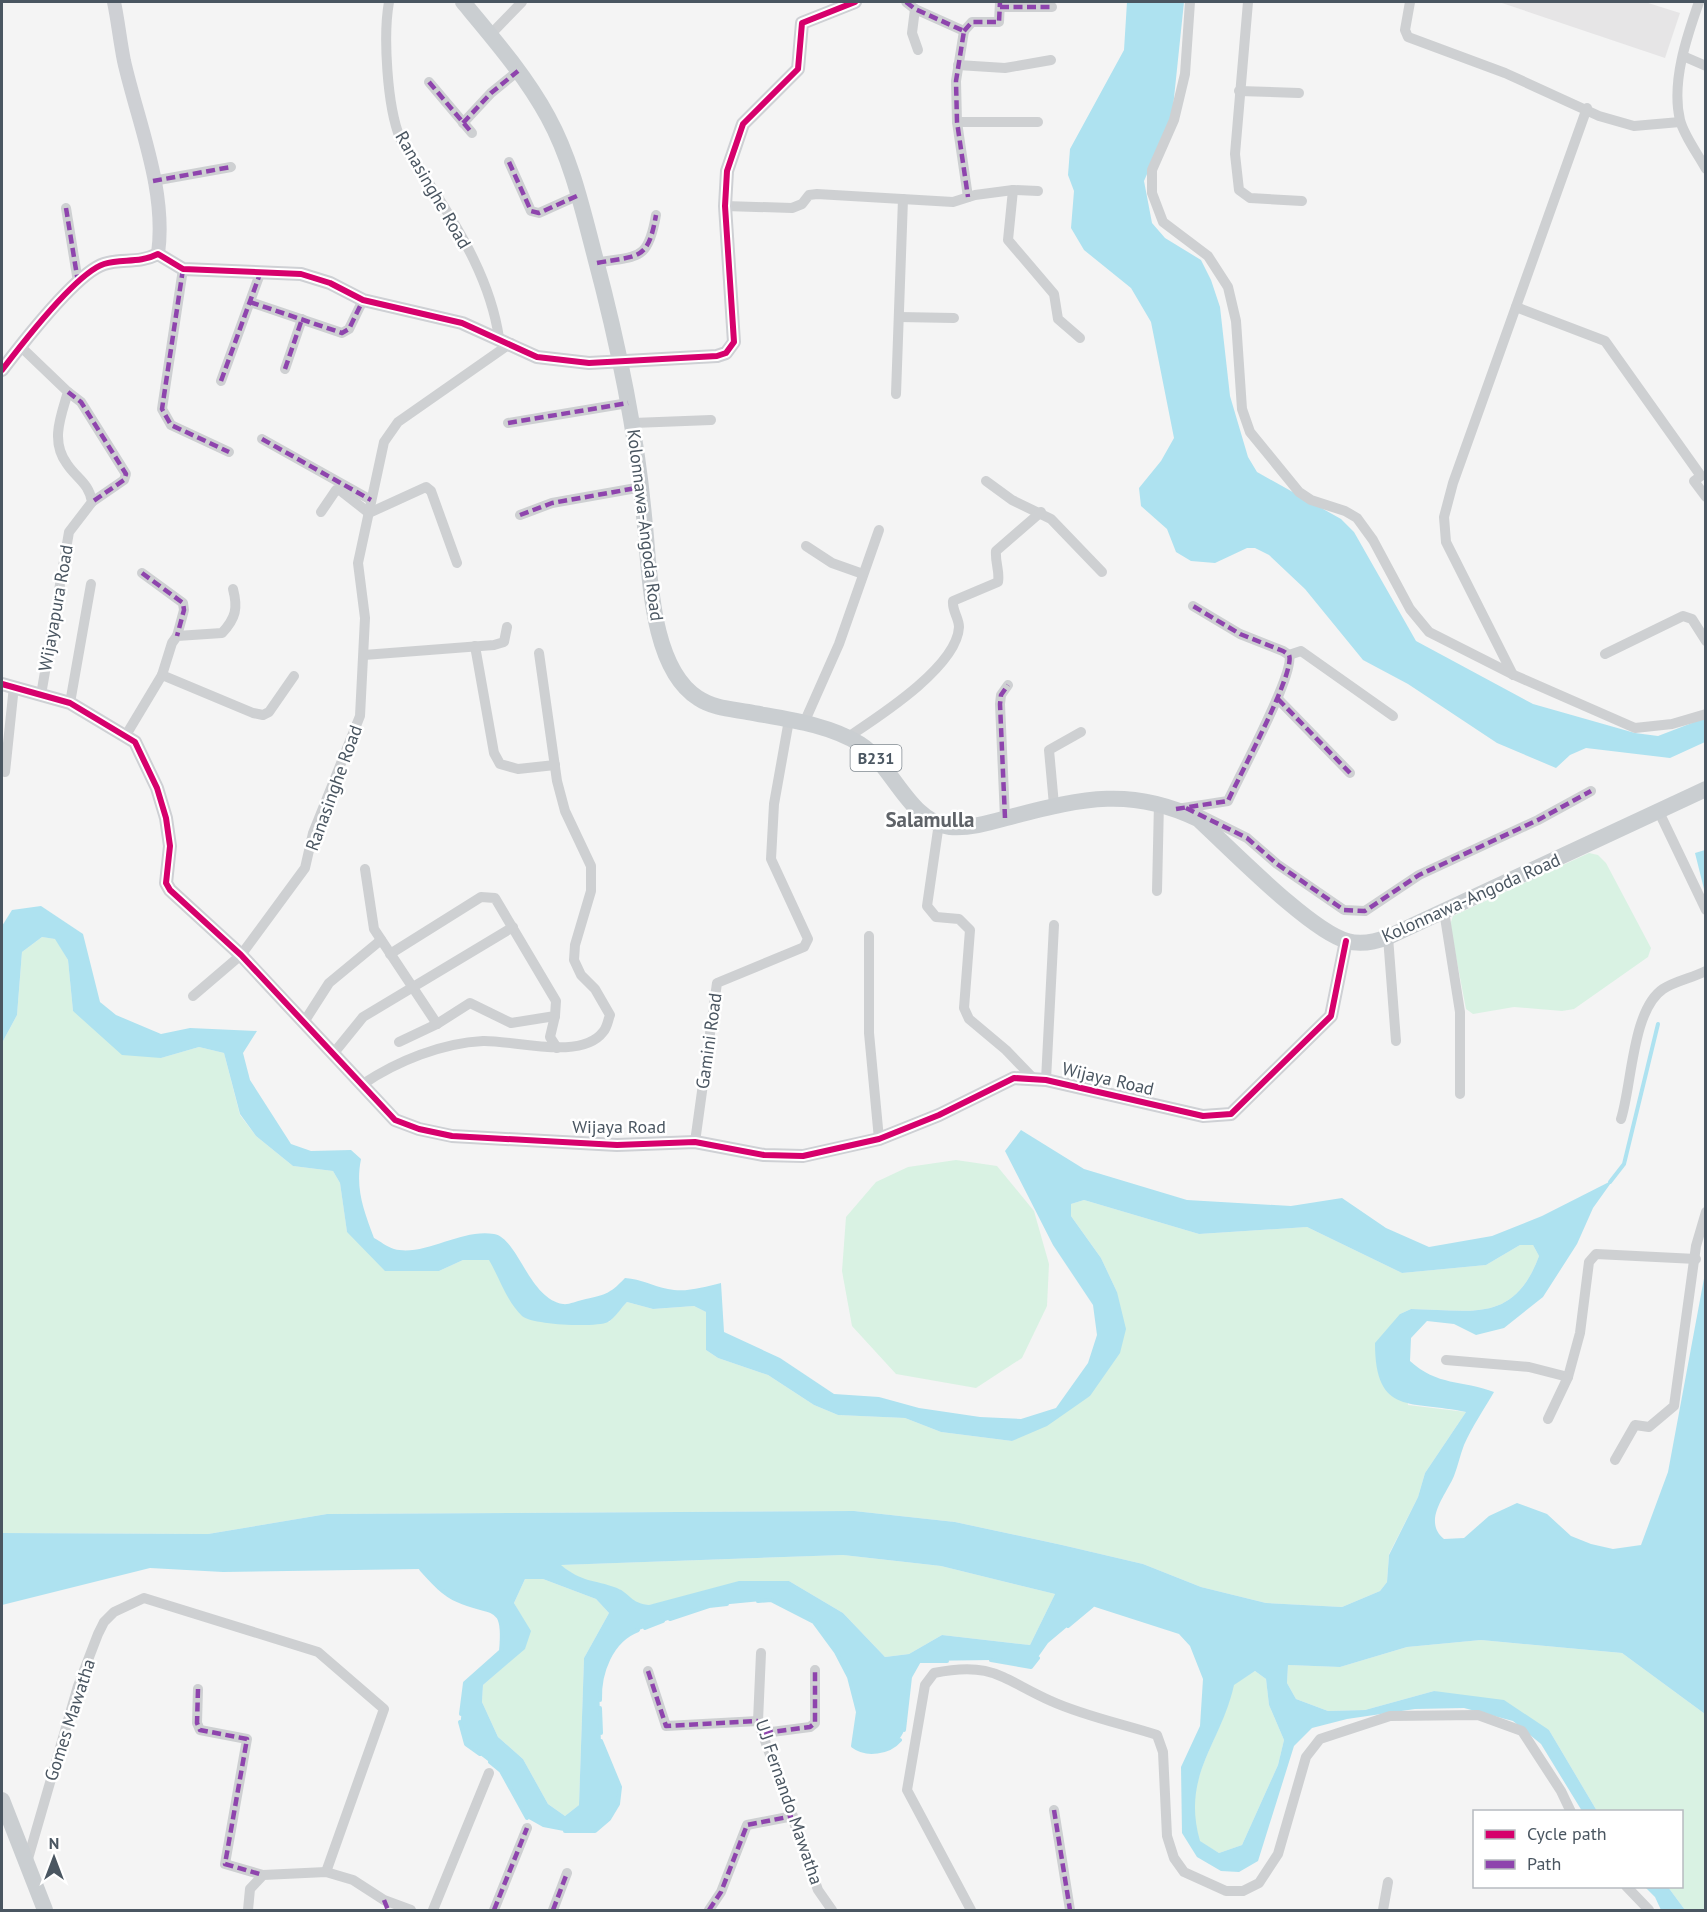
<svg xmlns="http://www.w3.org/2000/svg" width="1707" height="1912" font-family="'PT Sans',sans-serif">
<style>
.education{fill:#e6e5e6}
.green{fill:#d9f2e3}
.water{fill:#aee2f0;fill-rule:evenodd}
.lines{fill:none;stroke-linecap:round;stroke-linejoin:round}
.stream{stroke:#aee2f0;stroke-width:4}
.street{stroke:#ced0d2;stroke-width:10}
.secondary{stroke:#ced0d4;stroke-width:14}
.primary{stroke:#caced1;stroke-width:16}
.quiet{stroke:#8e44ad;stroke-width:4.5;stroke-dasharray:9 4.5;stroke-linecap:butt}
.cycleway-casing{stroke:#fff;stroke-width:10}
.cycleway{stroke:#d6006c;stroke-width:6}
.labels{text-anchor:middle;stroke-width:5;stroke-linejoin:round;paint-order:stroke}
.shield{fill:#fff;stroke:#808990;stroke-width:1.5}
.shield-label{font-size:16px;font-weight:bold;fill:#4a5661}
.street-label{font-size:18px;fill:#4a5661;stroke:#fff}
.quarter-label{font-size:21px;font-weight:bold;fill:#5f6368;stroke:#fff}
</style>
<rect width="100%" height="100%" fill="#f4f4f4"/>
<polygon class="education" points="1499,2 1645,2 1680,13 1665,58"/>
<g class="green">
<polygon points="1589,853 1598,855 1606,863 1651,948 1648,957 1574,1009 1562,1011 1514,1007 1473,1014 1466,1009 1450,925 1453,916"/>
<path d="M 42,937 L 56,939 L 68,960 L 73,1011 L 161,1058 L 199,1047 L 224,1053 L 240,1115 L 256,1136 L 293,1166 L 333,1171 L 340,1183 L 347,1232 L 439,1271 L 463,1260 L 490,1260 L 515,1306 L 609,1322 L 627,1302 L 653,1309 L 694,1306 L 706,1312 L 706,1350 L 718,1358 L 768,1375 L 814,1405 L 838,1415 L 905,1418 L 941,1432 L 1012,1441 L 1090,1396 L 1117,1292 L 1101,1258 L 1071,1216 L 1071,1204 L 1084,1200 L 1199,1234 L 1307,1227 L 1402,1273 L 1486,1265 L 1520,1245 L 1533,1245 L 1539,1256 C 1514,1324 1471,1310 1411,1309 L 1400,1314 L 1408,1405 L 1466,1412 L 1425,1473 L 1418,1497 L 1389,1554 L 1387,1582 L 1380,1591 L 1342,1607 L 1266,1603 L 1201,1587 L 1143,1564 L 1062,1545 L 955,1522 L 854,1511 L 327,1514 L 208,1534 L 2,1533 L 2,1043 L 17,1015 L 22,952 Z"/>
<polygon points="956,1160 997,1166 1034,1211 1049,1264 1047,1306 1022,1358 976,1388 896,1374 852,1326 842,1271 846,1217 876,1182 908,1167"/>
<polygon points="843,1555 941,1566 1055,1594 1030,1645 942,1635 909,1654 885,1657 843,1613 789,1581 649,1605 636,1604 619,1589 582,1580 560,1565"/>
<polygon points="525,1579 543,1579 596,1599 609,1613 584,1658 579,1805 565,1816 548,1804 523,1759 498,1737 482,1702 483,1685 525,1648 530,1631 514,1603"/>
<polygon points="1481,1640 1622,1653 1705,1714 1705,1910 1685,1910 1668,1887 1682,1886 1682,1812 1597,1811 1549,1730 1434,1691 1365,1710 1328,1711 1296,1699 1287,1683 1288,1665 1340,1667 1407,1647"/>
<path d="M 1255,1671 L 1266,1679 L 1269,1705 L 1284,1740 L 1278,1765 L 1242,1845 L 1219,1853 L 1199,1841 C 1181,1775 1221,1744 1233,1685 Z"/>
</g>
<g class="water">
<polygon points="1127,2 1184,2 1172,117 1144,181 1152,223 1165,238 1201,260 1211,280 1220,307 1230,396 1248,457 1257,472 1341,519 1354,532 1416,641 1533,704 1635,733 1658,736 1705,718 1705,742 1670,758 1586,748 1570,755 1556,768 1497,743 1408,684 1363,660 1305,589 1269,555 1255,548 1247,548 1215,563 1191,561 1176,552 1167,529 1141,506 1139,488 1161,461 1174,438 1151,322 1131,288 1084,250 1071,228 1074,191 1068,175 1070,149 1124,50"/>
<polygon points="1705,850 1706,850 1705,893 1695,853"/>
<path d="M 41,906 L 83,934 L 100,1002 L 116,1015 L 161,1034 L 190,1028 L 257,1031 L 243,1053 L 250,1080 L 291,1144 L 311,1151 L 351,1150 L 361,1159 C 355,1189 364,1211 374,1238 C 380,1241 387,1247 394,1249 C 424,1257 462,1228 494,1234 C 518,1238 529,1299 563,1304 C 568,1305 577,1301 582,1300 C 604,1295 609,1295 625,1278 C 642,1279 652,1286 668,1289 C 685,1293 704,1287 721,1283 L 724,1332 L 780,1358 L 834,1394 L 879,1397 L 919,1408 L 980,1417 L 1021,1419 L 1056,1408 L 1088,1363 L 1097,1335 L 1093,1305 L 1053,1245 L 1005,1151 L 1021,1130 L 1084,1169 L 1187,1200 L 1291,1206 L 1342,1198 L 1386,1228 L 1429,1247 L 1492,1236 L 1542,1216 L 1613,1180 L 1593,1208 L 1577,1244 L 1543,1297 L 1504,1328 L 1476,1335 L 1454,1324 L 1427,1321 L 1411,1338 L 1410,1361 C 1437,1386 1462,1380 1494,1392 C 1484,1409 1472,1427 1464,1445 C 1460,1455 1458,1466 1454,1476 C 1446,1495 1422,1521 1444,1539 L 1464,1538 L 1489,1516 L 1517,1503 L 1547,1514 L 1571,1536 L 1591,1544 L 1613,1549 L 1641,1545 L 1668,1472 L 1705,1273 L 1705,1714 L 1622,1653 L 1481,1640 L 1407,1647 L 1340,1667 L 1288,1665 L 1287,1683 L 1296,1699 L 1328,1711 L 1365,1710 L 1434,1691 L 1504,1700 L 1549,1730 L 1597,1811 L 1582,1811 L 1541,1744 L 1513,1721 L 1464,1708 L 1415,1709 L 1347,1719 L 1312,1728 L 1294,1746 L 1258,1861 L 1239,1872 L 1221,1871 L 1197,1857 L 1182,1833 L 1181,1767 L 1200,1726 L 1203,1679 L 1190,1646 L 1179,1634 L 1092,1606 L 1048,1643 L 1031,1667 L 992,1660 L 919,1661 C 916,1666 911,1672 910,1677 C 902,1705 918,1737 883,1750 C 872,1754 862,1753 853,1746 L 858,1712 L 849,1677 L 836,1652 L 814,1622 L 771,1600 L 709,1606 L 630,1633 L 611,1652 L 599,1686 L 601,1744 L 620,1787 L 618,1804 L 609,1819 L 595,1831 L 569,1832 L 543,1827 L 527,1818 L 501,1771 L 466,1744 L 460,1727 L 465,1683 L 501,1651 C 506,1600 492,1616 457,1600 C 442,1593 432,1581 421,1569 L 223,1572 L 150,1568 L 2,1605 L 2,1533 L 208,1534 L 327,1514 L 854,1511 L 955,1522 L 1062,1545 L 1143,1564 L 1201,1587 L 1266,1603 L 1342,1607 L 1380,1591 L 1387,1582 L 1389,1555 L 1418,1497 L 1425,1473 L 1466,1412 C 1412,1400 1375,1417 1375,1343 L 1400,1314 L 1411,1309 C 1471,1310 1514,1324 1539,1256 L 1533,1245 L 1520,1245 L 1486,1265 L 1402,1273 L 1307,1227 L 1199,1234 L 1084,1200 L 1071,1204 L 1071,1216 L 1101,1258 L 1117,1292 L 1126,1329 L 1120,1353 L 1090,1396 L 1047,1426 L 1012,1441 L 941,1432 L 905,1418 L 838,1415 L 814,1405 L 768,1375 L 718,1358 L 706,1350 L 706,1312 L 694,1306 L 653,1309 L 627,1302 C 621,1308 615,1318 608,1322 C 596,1328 532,1325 522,1316 C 507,1302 499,1277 489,1260 L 463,1260 L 439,1271 L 385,1271 L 347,1232 L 340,1183 L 333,1171 L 293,1166 L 256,1136 L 240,1114 L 224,1053 L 199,1047 L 161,1058 L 122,1055 L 73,1011 L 68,960 L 55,939 L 42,937 L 22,952 L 17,1015 L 2,1043 L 2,926 L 12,910 ZM 843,1555 L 941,1566 L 1055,1594 L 1030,1645 L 942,1635 L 909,1654 L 885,1657 L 843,1613 L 789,1581 L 739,1581 L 649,1605 C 630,1603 631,1594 617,1588 C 593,1579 583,1583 561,1565 ZM 525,1579 L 543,1579 L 596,1599 L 609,1613 L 584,1658 L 579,1805 L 565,1816 L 548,1804 L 523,1759 L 498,1737 L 482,1702 L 483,1685 L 525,1649 L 531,1631 L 514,1603 ZM 1255,1671 L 1266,1679 L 1269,1705 L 1284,1740 L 1278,1765 L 1242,1845 L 1219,1853 L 1200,1841 C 1181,1775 1221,1744 1234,1685 Z"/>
<polygon points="1645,1887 1668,1887 1685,1910 1661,1910 1655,1897"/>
</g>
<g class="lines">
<g class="stream">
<polyline points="1610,1182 1624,1164 1658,1024"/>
<path d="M 421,1569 C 432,1581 442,1593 457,1600 C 491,1616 506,1600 501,1651 L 465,1683 L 461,1714"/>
<path d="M 758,1601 L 771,1600 L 814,1622 L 836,1652 L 849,1677 L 858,1712 L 853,1746 C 866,1756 889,1753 900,1740"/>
<polyline points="670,1619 709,1606 727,1604"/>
<polyline points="1068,1626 1092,1606"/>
<polyline points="645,1628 663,1621"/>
<polyline points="991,1660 1031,1667 1038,1658"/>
<path d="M 600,1700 C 599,1673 611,1640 638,1630"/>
<polyline points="600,1708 601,1733"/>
<polyline points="460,1722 466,1744 480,1754"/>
<polyline points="904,1730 910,1677 919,1661 947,1661"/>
<polyline points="490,1762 501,1771 527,1818"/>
<polyline points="565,1831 595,1831 609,1819 618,1804 620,1787 601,1741"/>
</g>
<g class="street">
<path d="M 389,2 C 383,35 387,106 400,138 C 407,155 422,172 432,188 C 462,234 491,283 499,338"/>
<polyline points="906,2 915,9 964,31 956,81 957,122 968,197"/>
<polyline points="1190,2 1185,74 1174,120 1152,170 1152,193 1163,222 1208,256 1228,287 1236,321 1242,409 1250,432 1299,492 1311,500 1345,511 1357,518 1373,540 1410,609 1429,632 1514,675 1635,728 1672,724 1706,714"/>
<polyline points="1248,2 1235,154 1239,190 1250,198 1302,201"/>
<polyline points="1410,2 1405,30 1408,37 1505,73 1599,116 1634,126 1680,122"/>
<path d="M 1699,2 C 1687,36 1671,82 1680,120 C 1684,136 1698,154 1706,169"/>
<polyline points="1000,7 1052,7"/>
<polyline points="915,9 912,33 918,50"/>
<polyline points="964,31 972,22 999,22 1000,2"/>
<polyline points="490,35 522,2"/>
<polyline points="1683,56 1706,66"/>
<polyline points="958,65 1005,68 1051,60"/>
<polyline points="429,82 472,133"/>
<polyline points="1239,91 1299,93"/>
<polyline points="957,122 1038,122"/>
<polyline points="463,123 491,93 518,71"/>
<polyline points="509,162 531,211 539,213 579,195"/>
<polyline points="153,181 231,167"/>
<polyline points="1013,190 1008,240 1054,294 1058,319 1080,338"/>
<polyline points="725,206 792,208 802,204 809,195 817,194 953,202 975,195 1013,190 1038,191"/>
<polyline points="66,208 78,282"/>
<path d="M 597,263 C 638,255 648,262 656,215"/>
<polyline points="183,269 162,409 171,425 229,452"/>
<polyline points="250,302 342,333 349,329 363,300"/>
<polyline points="1516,307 1605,341 1701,476 1694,481 1706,497"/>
<polyline points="899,317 954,318"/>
<path d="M 20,346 L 68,392 C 61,416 50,441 67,464 C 77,479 89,483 92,502 L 69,532 L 41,695"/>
<polyline points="285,369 302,319"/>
<polyline points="221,381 261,271"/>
<polyline points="68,392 81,402 126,474 124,480 92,502"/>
<polyline points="896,394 903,199"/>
<polyline points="508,423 628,403"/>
<polyline points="633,423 711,420"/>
<polyline points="262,439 371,500"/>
<polyline points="986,481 1012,500 1051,519 1102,572"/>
<polyline points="321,512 336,490 341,491 369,513 426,487 431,491 457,563"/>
<polyline points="520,515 552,503 642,487"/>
<polyline points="806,546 832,563 863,574"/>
<polyline points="142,573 183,603 184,610 177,636"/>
<polyline points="475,646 494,753 500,764 518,769 555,765"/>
<polyline points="1605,654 1683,616 1692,619 1706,641"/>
<polyline points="364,655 494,645 504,642 507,627"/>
<polyline points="1289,655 1301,651 1393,716"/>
<polyline points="162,675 253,713 263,715 269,712 294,676"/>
<polyline points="1513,675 1446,542 1444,517 1453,483 1587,108"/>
<polyline points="1278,699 1350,773"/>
<polyline points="70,703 91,584"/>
<polyline points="804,723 839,644 879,530"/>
<path d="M 126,735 L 162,675 L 172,643 L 177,636 L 222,633 C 236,618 238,608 233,589"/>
<path d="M 848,737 C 878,717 957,667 959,627 C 959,618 952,611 953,601 L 998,582 C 1000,571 995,563 996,551 L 1041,512"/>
<polyline points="5,772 14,686"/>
<polyline points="1054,805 1049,750 1081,732"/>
<path d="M 1177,809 L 1228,801 C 1239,776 1296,672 1289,655 L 1283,651 L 1240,634 L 1193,606"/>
<polyline points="1659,812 1706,910"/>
<polyline points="1197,813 1247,838 1277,864 1344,910 1365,911 1419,875 1538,820 1591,791"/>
<polyline points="1005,818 1000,704 1001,695 1008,685"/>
<polyline points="939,823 927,906 936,917 959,919 970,930 964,1008 969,1019 1006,1050 1033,1078"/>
<polyline points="365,869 374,929 437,1024"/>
<polyline points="1157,891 1159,802"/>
<polyline points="1444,911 1460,1012 1460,1094"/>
<polyline points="869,936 869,1033 879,1139"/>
<polyline points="1388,937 1396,1041"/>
<polyline points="390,954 481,897 495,898 556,1001 555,1016 511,1023 470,1003 437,1024 399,1042"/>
<polyline points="193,996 241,955 305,868 313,833 360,716 365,618 358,563 384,442 398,422 511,343"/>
<polyline points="555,1016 550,1037 557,1048"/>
<polyline points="304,1022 329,983 381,940"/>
<polyline points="333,1054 363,1017 513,927"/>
<polyline points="1046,1080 1054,925"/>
<path d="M 363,1084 C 397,1061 442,1043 483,1041 C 514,1040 581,1061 603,1032 C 607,1028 608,1020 610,1015 L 595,989 L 581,975 L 574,960 L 575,945 L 591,891 L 591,866 L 565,811 L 557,781 L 539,653"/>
<path d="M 1621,1119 C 1632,1085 1632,1010 1663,989 C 1675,981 1692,978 1706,971"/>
<polyline points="695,1142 717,983 804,947 808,939 771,859 774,804 789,720"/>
<polyline points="1446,1360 1529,1367 1568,1377"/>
<polyline points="1548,1419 1568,1377 1580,1333 1589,1262 1596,1254 1696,1259"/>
<polyline points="1615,1460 1635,1425 1649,1427 1674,1406 1696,1246 1706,1212"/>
<polyline points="761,1653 758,1721 818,1890 832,1910"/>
<polyline points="648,1671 666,1726 758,1721"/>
<polyline points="198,1689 197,1723 200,1730 247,1739 225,1864 263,1875"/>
<polyline points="764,1733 810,1727 815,1723 815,1670"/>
<polyline points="1054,1810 1070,1910"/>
<polyline points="27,1862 78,1686 98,1634 104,1622 114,1612 144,1598 318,1652 384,1709 326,1872"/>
<polyline points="1626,1886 1649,1910"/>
<polyline points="248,1910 250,1889 263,1875 326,1872 353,1880 384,1900 411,1910"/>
<polyline points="433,1910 489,1773"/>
<polyline points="494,1910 527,1828"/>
<polyline points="553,1910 567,1873"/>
<polyline points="709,1910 721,1892 747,1825 793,1816"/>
<path d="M 971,1910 L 907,1790 L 925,1685 L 934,1673 C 993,1661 1002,1679 1051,1701 C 1084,1716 1123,1724 1157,1735 L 1163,1752 L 1167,1836 L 1174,1858 L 1184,1872 L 1226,1891 L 1243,1891 L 1259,1883 L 1278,1854 L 1306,1757 L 1320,1739 L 1390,1716 L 1478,1715 L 1522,1731 L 1561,1791 L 1571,1812"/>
<polyline points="1383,1910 1388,1882"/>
</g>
<g class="secondary">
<path d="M 114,2 C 118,21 120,41 124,61 C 138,123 167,190 158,254"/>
<path d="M 2,370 C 21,345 76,273 104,264 C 122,258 138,264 158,254 L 183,269 L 301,274 L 330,283 L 363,300 L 462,323 L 537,357 L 589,363 L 717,356 L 726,353 L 734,342 L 725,206 L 727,171 L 743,124 L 798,69 L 802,23 L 855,2"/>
<polyline points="2,684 70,703 135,742 157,788 166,818 170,846 166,883 170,890 241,955 395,1120 419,1129 452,1136 617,1145 695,1142 764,1155 803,1156 879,1139 939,1115 1014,1078 1046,1080 1203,1116 1231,1114 1331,1016 1346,941"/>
</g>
<g class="primary">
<path d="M 463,2 C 493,38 525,75 548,117 C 571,159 582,207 594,253 C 617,339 636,427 644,516 C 650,568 649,667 698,698 C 713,708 731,709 748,712 C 785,719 828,724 860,744 C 893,765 908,821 950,827 C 971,829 995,821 1014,816 C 1083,798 1132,787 1198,819 C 1230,848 1310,931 1347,941 C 1361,945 1375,942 1388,937 L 1706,789"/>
<polyline points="2,1800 45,1910"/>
</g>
<g class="quiet">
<polyline points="906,2 915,9 964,31 956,81 957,122 968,197"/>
<polyline points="1000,7 1052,7"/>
<polyline points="964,31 972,22 999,22 1000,2"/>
<polyline points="429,82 472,133"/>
<polyline points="463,123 491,93 518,71"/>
<polyline points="509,162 531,211 539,213 579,195"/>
<polyline points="153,181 231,167"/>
<polyline points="66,208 78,282"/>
<path d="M 597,263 C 638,255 648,262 656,215"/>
<polyline points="183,269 162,409 171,425 229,452"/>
<polyline points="250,302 342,333 349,329 363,300"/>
<polyline points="285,369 302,319"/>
<polyline points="221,381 261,271"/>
<polyline points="68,392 81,402 126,474 124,480 92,502"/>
<polyline points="508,423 628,403"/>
<polyline points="262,439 371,500"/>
<polyline points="520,515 552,503 642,487"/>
<polyline points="142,573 183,603 184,610 177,636"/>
<polyline points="1278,699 1350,773"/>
<polyline points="1186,808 1247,838 1277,864 1344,910 1365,911 1419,875 1538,820 1591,791"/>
<path d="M 1176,809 L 1228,801 C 1239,776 1296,672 1289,655 L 1283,651 L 1240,634 L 1193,606"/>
<polyline points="1005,818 1000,704 1001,695 1008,685"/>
<polyline points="648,1671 666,1726 758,1721"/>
<polyline points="198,1689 197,1723 200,1730 247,1739 225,1864 263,1875"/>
<polyline points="764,1733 810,1727 815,1723 815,1670"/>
<polyline points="1054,1810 1070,1910"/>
<polyline points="384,1900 388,1910"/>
<polyline points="494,1910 527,1828"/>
<polyline points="553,1910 567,1873"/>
<polyline points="709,1910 721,1892 747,1825 793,1816"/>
</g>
<g class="cycleway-casing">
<g id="cycleway">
<path d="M 2,370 C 21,345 76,273 104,264 C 122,258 138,264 158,254 L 183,269 L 301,274 L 330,283 L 363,300 L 462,323 L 537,357 L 589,363 L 717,356 L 726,353 L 734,342 L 725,206 L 727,171 L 743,124 L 798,69 L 802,23 L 855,2"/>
<polyline points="2,684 70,703 135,742 157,788 166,818 170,846 166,883 170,890 241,955 395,1120 419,1129 452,1136 617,1145 695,1142 764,1155 803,1156 879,1139 939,1115 1014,1078 1046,1080 1203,1116 1231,1114 1331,1016 1346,941"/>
</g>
</g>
<use href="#cycleway" class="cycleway"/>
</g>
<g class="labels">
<rect class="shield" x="850.5" y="745" width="51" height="26" rx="4.5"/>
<g class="shield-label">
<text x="876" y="764">B231</text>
</g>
<g class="street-label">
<text transform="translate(433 190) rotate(60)" y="6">Ranasinghe Road</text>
<text transform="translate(645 525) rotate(83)" y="6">Kolonnawa-Angoda Road</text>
<text transform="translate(56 608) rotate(-80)" y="6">Wijayapura Road</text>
<text transform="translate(334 788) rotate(-70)" y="6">Ranasinghe Road</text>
<text transform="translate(1471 898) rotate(-24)" y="6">Kolonnawa-Angoda Road</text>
<text transform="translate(709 1041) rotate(-82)" y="6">Gamini Road</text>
<text transform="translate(1108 1079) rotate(13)" y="6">Wijaya Road</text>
<text x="619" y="1133">Wijaya Road</text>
<text transform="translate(70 1720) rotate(-72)" y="6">Gomes Mawatha</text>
<text transform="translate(789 1802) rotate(71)" y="6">U.J Fernando Mawatha</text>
</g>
<g class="quarter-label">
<text x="930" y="827">Salamulla</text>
</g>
</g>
<rect width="1707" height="1912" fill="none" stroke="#4a5661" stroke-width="6"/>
<rect x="1473" y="1810" width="210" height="78" fill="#ffffff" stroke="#b7bbc0" stroke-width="1.5"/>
<rect x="1485" y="1830" width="30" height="9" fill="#d6006c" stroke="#b7bbc0" stroke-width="1.5"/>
<text x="1527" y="1840" font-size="18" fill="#4a5661">Cycle path</text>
<rect x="1485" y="1860" width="30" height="9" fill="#8e44ad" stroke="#b7bbc0" stroke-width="1.5"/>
<text x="1527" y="1870" font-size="18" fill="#4a5661">Path</text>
<g transform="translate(54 1858)" stroke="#ffffff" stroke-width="4.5" paint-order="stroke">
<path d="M0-4.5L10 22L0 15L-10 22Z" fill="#4a5661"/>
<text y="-9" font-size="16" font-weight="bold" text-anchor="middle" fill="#4a5661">N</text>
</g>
</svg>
